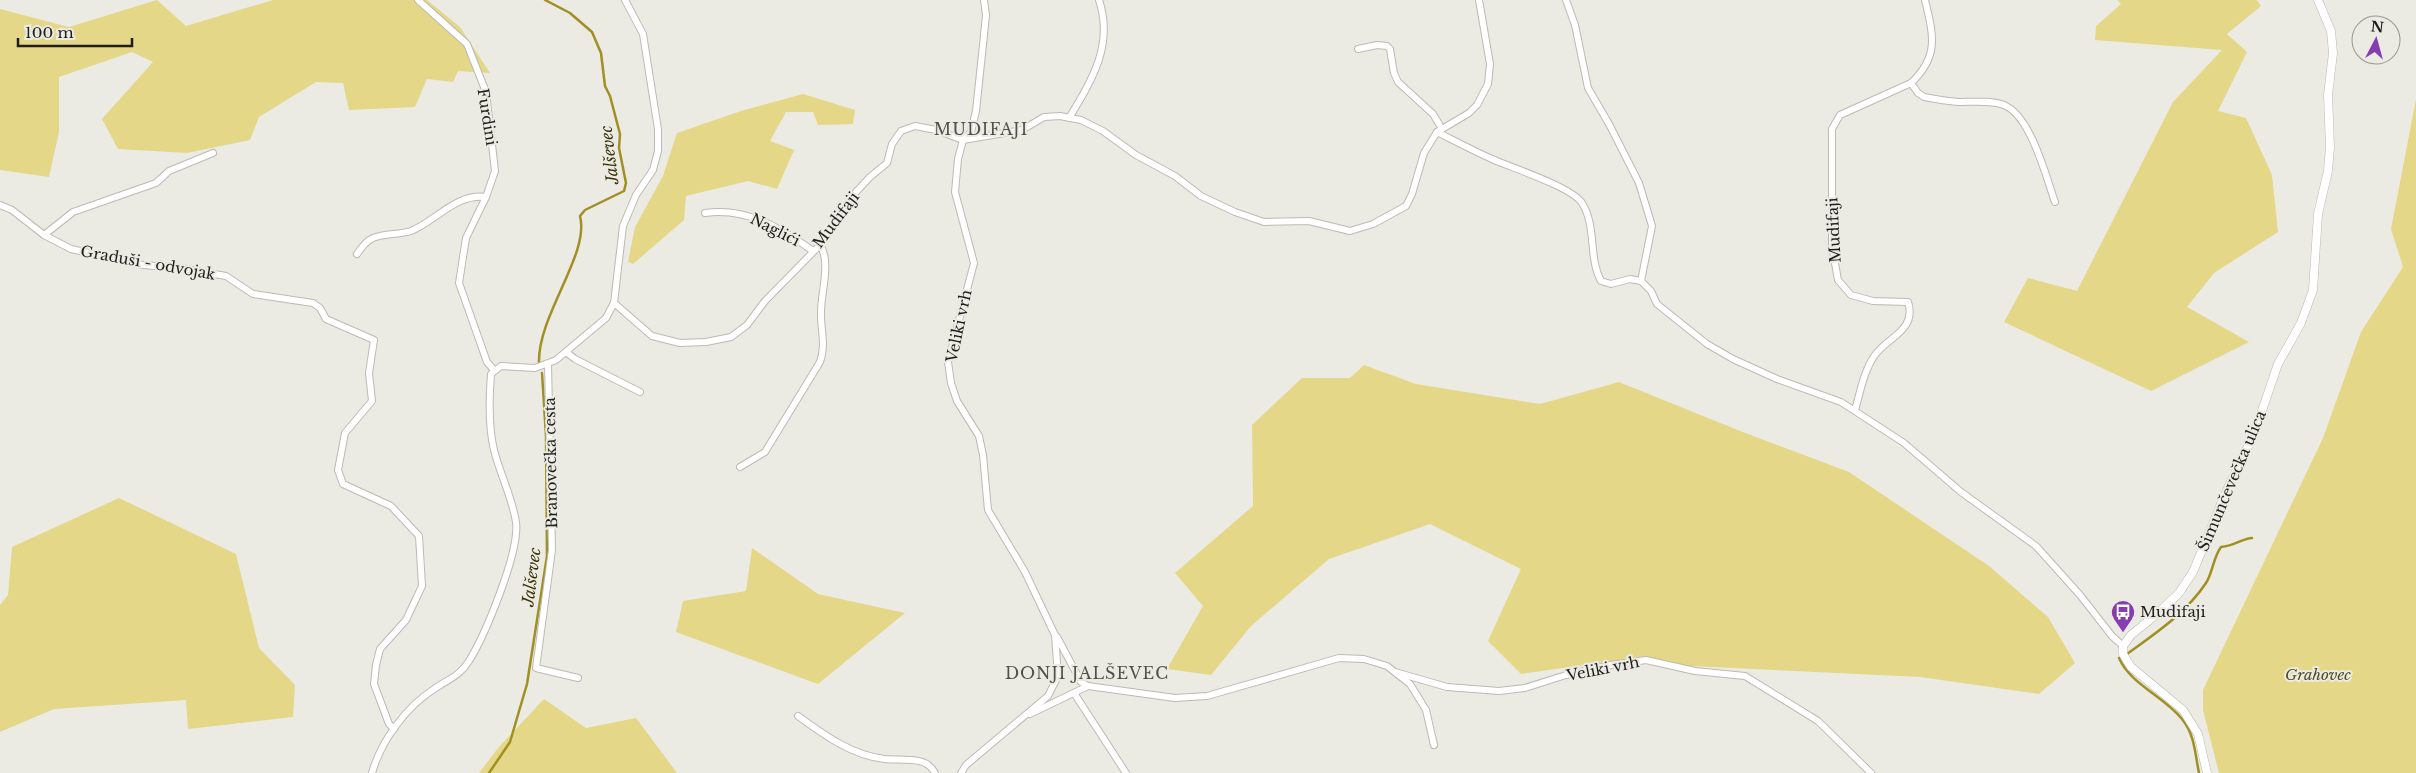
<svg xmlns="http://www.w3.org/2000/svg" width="2416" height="773" font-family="'Libre Baskerville',serif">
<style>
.green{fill:#e4d787}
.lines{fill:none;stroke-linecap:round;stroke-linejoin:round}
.stream{stroke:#a09024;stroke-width:2.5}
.minor-casing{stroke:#bbbab4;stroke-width:8}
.tertiary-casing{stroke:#bbbab4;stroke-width:9}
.minor{stroke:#fff;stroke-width:6}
.tertiary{stroke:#fff;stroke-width:8}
.labels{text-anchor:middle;stroke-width:4;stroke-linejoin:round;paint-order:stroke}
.street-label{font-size:15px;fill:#1d1d1b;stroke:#ebebe4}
.poi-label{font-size:15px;fill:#1d1d1b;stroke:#ebebe4;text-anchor:start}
.park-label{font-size:15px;font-style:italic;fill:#524c22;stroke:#ebebe4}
.neighbourhood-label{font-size:16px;letter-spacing:1px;fill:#504f4a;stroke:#ebebe4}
.water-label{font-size:16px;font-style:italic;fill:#393205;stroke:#ebebe4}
</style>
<rect width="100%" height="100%" fill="#ebebe4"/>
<g class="green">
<polygon points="157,0 186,26 273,0 427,0 460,27 490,73 458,71 453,82 427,79 415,107 349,110 343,83 316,82 259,117 250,140 187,153 118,149 102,119 153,62 132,52 59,77 59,132 49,177 0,170 0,9 69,27"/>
<polygon points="2117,0 2257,0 2261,6 2227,34 2247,52 2218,111 2246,118 2272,175 2278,232 2214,273 2187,307 2249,342 2151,391 2004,322 2028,278 2077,291 2173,102 2222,50 2095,40 2096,26 2121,4"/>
<polygon points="803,94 855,110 853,124 818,125 813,112 786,112 770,141 794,150 777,189 748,181 686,196 684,220 633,264 628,262 635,227 663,176 677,133 741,111"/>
<polygon points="2416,99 2416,773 2219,773 2203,710 2203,690 2323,438 2361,332 2403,267 2391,229"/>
<polygon points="1364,365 1416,384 1540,404 1619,382 1740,431 1849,472 1989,566 2048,617 2075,663 2039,694 1920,677 1605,662 1521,674 1488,641 1521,569 1430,524 1329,559 1251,626 1211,675 1167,669 1203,606 1175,573 1253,506 1252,425 1302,378 1350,378"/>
<polygon points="119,498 236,554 259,648 295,685 293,717 188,729 186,700 54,709 0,732 0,605 8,595 12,547"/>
<polygon points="752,548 818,594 905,613 818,684 676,632 683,601 746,591"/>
<polygon points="544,699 586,728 636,718 677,773 479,773 499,747"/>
</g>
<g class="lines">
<g class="stream">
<path d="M 539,362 C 538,315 590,254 580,216 L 585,210 L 624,191 L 626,183 L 619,148 L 620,134 L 610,96 L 605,86 L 601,53 L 592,32 L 570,13 L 545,0"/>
<path d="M 2127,654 C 2156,633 2186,613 2206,583 C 2213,572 2213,558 2221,547 C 2235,546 2243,538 2252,538"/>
<path d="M 2119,658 C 2131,685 2164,696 2182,719 C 2195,735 2195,754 2199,773"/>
<polyline points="489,773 510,742 527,684 547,556 546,436 542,373"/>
</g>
<g class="minor-casing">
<g id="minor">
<polyline points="418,0 467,44 486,92 495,171 486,197 466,238 459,283 487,362 494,370"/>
<polyline points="1566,0 1575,25 1588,88 1609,124 1639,183 1652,226 1641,281"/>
<path d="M 1925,0 C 1933,34 1940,56 1911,83 L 1918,93 L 1924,97 C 1935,99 1947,101 1958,102 C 1973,102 1991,100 2004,105 C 2031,116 2046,177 2055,202"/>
<polyline points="1358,49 1377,45 1387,46 1390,49 1394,73 1398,82 1433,114 1442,129"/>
<path d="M 1069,118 C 1092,80 1114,45 1099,0"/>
<path d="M 1437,132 C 1455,141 1474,151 1492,159 C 1512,168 1572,187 1582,203 C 1597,227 1588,257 1601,281 L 1611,284 L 1630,279 L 1641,281 L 1651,291 L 1657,304 L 1707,344 L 1733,359 L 1777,379 L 1841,402 L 1904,443 L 1961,492 L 2036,546 L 2080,595 L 2112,636 L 2123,646"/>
<polyline points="0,205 12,210 44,235 71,249 143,265 180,268 226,276 253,294 313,303 320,308 326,319 374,340 369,373 372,401 345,433 338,470 343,484 391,506 419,536 422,586 406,620 380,649 376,665 374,684 389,724 394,729"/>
<path d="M 705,213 C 746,207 781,228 813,251"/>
<polyline points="44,235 73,212 156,183 169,171 213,153"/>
<path d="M 357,254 C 361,248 366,241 373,238 C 385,233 398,235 411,231 C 436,221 456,193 486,197"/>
<polyline points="614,303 652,336 680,343 706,342 731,337 747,325 765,301 820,245 856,192 870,177 887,163 892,144 901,131 915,126 936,130 963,140 1022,130 1044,117 1060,116 1081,120 1103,131 1136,155 1175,176 1201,196 1235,212 1264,222 1309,221 1350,231 1373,224 1406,206 1412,194 1424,153 1437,132 1469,113 1477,105 1488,84 1490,64 1479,0"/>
<polyline points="566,352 575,359 640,392"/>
<polyline points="548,364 552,550 536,668 578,678"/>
<path d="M 1855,410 C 1860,393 1864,370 1875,355 C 1888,337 1917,330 1908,302 L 1873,301 L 1851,295 L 1838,280 L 1832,246 L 1832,129 L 1840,115 L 1911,83"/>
<path d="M 740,467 L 765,452 L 820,362 C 826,345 821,332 821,315 C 820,294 832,263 820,245"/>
<polyline points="1057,637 1081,682 1088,686"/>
<polyline points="1395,672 1447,687 1499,691 1525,688 1566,675 1611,665 1646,660 1695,671 1745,676 1818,721 1871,773"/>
<polyline points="1074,693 1126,773"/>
<polyline points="1030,714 1088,686 1175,698 1207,696 1339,658 1364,659 1387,666 1410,684 1426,710 1434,745"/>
<path d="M 798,716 C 824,735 853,756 885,759 C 902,761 926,755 935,773"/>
<path d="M 372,773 C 381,741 406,707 434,689 C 447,680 460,676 469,661 C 485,635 520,552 516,522 C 512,497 500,474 494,450 C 488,425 489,399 491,374 L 501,366 L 535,368 L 556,360 L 606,318 L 614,303 L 623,226 L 636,195 L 653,170 L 658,151 L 658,129 L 643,34 L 625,0"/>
<polyline points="961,773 966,765 1048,696 1058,676 1055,635 1025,572 988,510 983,455 979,436 957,401 951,383 948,362 974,263 955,192 958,159 963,140 971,132 976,111 984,35 986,15 984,0"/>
</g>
</g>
<g class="tertiary-casing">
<polyline id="tertiary" points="2207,773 2198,734 2183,710 2131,667 2123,654 2123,646 2131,635 2157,614 2179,593 2193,572 2226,492 2254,434 2278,364 2301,323 2313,290 2318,214 2328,171 2330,147 2328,95 2333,53 2331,31 2318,0"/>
</g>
<use href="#minor" class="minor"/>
<use href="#tertiary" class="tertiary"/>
</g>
<defs>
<g id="bus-pin" transform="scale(1.25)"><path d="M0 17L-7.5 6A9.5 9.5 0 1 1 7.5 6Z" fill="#853daf" stroke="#ebebe4"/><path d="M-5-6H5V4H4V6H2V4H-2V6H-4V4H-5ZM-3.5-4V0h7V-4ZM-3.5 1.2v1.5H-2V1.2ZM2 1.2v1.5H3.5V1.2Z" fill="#fff"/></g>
</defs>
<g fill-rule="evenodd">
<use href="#bus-pin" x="2123" y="612"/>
</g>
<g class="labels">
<g class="street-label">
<text transform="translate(487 117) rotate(81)" y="5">Furdini</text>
<text transform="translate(836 220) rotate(-53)" y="5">Mudifaji</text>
<text transform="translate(775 230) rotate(27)" y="5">Naglići</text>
<text transform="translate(1834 230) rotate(-93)" y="5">Mudifaji</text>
<text transform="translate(148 263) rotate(10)" y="5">Graduši - odvojak</text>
<text transform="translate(959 326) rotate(-78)" y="5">Veliki vrh</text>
<text transform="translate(551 463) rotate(-91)" y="5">Branovečka cesta</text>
<text transform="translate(2232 481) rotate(-67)" y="5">Šimunčevečka ulica</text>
<text transform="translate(1603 669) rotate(-11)" y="5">Veliki vrh</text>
</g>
<g class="poi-label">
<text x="2140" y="617">Mudifaji</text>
</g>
<g class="park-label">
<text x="2318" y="680">Grahovec</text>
</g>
<g class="neighbourhood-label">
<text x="981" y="135">MUDIFAJI</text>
<text x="1087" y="679">DONJI JALŠEVEC</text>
</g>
<g class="water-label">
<text transform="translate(609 155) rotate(-97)" y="6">Jalševec</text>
<text transform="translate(531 577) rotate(-83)" y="6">Jalševec</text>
</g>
</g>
<g transform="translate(2376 40) rotate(6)"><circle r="24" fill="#ebebe4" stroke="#999994"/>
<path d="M0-4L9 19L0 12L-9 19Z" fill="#853daf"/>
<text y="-8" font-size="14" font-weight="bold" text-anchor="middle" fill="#1d1d1b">N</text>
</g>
<path d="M18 38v8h114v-8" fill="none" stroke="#1d1d1b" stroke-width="2.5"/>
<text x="25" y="38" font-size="15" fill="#1d1d1b" stroke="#ebebe4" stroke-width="4" paint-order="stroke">100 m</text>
</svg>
